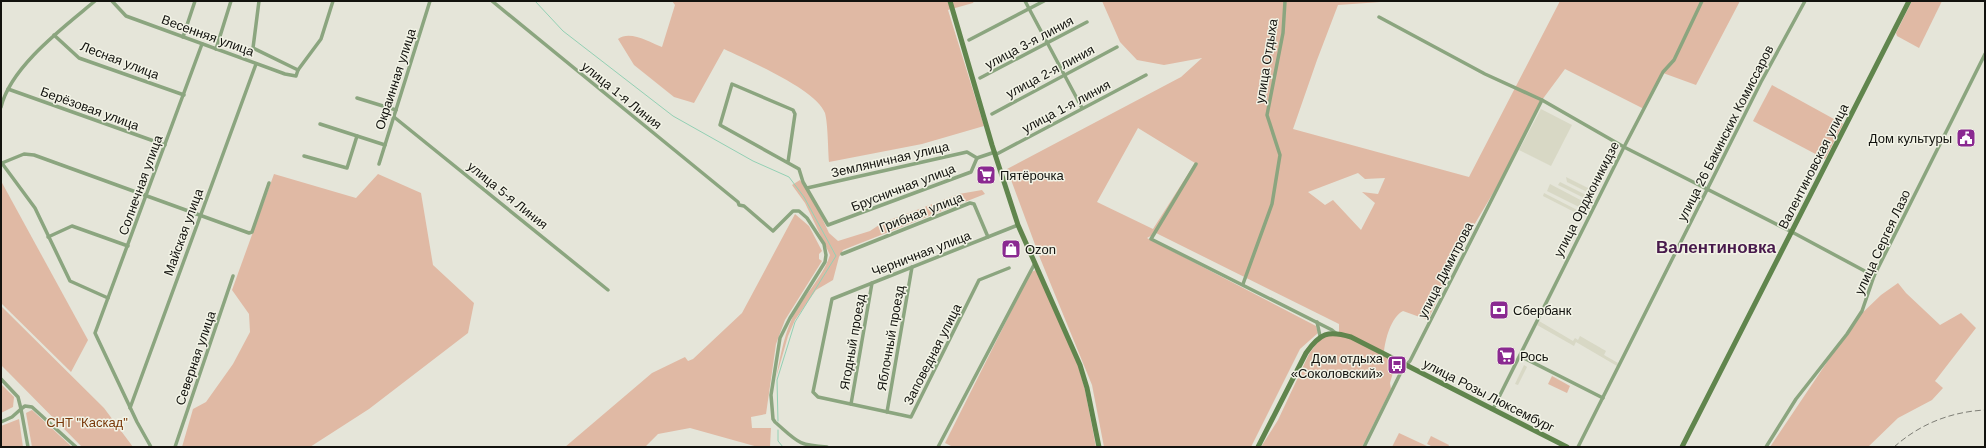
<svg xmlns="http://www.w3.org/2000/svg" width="1986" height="448" font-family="Arial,sans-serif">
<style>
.built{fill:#d8d8c5}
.green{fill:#e0b9a4;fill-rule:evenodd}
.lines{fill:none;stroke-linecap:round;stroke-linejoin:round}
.stream{stroke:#93d0b4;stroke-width:1}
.street{stroke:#8ba57f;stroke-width:3.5}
.secondary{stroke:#60854d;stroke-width:5}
.rail{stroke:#7e7e76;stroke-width:1;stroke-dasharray:6 3;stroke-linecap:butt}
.labels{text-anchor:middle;stroke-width:3;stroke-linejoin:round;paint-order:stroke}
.street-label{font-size:13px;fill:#12120e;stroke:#f2f3e6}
.poi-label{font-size:13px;fill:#12120e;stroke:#f2f3e6;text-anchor:start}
.park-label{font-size:13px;fill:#783809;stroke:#f2f3e6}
.district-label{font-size:17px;font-weight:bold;fill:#481a4c;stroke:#f2f3e6}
</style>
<rect width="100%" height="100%" fill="#e5e5d9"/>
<g class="built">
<polygon points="1541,109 1572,125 1551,166 1519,150"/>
<polygon points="1566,177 1594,191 1595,196 1567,182"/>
<polygon points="1560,182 1594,199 1592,202 1558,185"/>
<polygon points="1550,184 1590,205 1587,211 1547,191"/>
<polygon points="1544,193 1585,214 1584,217 1543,196"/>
<polygon points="1539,321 1573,341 1575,338 1578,340 1580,336 1606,351 1604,355 1618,363 1617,366 1576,342 1574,346 1537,325"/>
<polygon points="1524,365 1527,367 1518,385 1515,384"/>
</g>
<g class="green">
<path d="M 672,1 L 974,1 L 973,3 L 948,10 L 984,126 L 922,144 L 829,162 C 828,149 828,124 825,113 C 816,89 747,60 724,49 L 694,103 L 674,97 L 634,65 L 618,39 C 630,30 649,42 662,47 L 675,5 Z"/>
<path d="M 1102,1 L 1395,1 L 1338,5 L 1317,60 L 1293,129 L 1469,177 L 1560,1 L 1740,1 L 1696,85 L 1663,73 L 1644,109 L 1565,69 L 1542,100 L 1502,178 L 1461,247 L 1428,320 L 1403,311 C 1391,317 1385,340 1384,352 L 1392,356 L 1394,369 L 1390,383 L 1391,389 L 1362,447 L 1261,447 L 1278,420 L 1309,354 L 1322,336 L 1339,333 L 1339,324 L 1156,233 L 1147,238 L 1316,326 L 1318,333 L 1300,349 L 1251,447 L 1104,447 L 1092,385 L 1040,258 L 1007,169 L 1181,77 L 1202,58 L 1164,65 L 1137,60 L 1120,42 ZM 1138,128 L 1195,163 L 1153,229 L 1097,202 ZM 1358,173 L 1365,179 L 1385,178 L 1378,194 L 1362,192 L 1375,203 L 1361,230 L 1333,200 L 1325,205 L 1308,192 Z"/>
<polygon points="1912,1 1942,1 1919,48 1897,36 1896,33"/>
<polygon points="1772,85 1843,124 1825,159 1753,121"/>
<polygon points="274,174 356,198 378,174 421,193 433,265 474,303 468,333 369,409 310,447 182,447 193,409 206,402 233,364 250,332 249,314 232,290"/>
<path d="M 800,180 L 814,201 L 829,233 L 838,241 L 870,231 L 882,223 L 959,194 L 982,190 L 985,194 L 843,250 L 839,257 L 833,280 L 816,290 L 795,320 L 788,336 L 776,378 C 780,359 783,339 791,321 C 801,297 822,280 830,255 L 805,203 L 792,185 Z"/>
<polygon points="1,181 88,340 71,372 1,303"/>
<polygon points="795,214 809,226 822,251 819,254 819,259 822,261 785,320 776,344 766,414 751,417 752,428 771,428 770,447 758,447 690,428 658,434 645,447 565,447 652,373 685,357 688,361 693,359 742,313"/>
<polygon points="1036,270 1078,365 1085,390 1096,447 953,447 945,443 1031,272"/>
<polygon points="1898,283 1906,293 1940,325 1961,313 1976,328 1935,381 1943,388 1932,400 1898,418 1868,447 1770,447 1856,319 1881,295"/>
<polygon points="1,306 104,408 133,447 82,447 8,372 1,365"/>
<polygon points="1552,376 1570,386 1567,393 1548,384"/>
<polygon points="1,384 14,397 13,407 1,413"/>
<polygon points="32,410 72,447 32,447 26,413"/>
<polygon points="19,419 23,447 1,447 1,426"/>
<polygon points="1399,433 1429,447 1392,447"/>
<polygon points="1431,436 1449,445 1448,447 1433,447 1427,444"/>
</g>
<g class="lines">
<g class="stream">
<polyline points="535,1 563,31 673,116 753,161 789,177 804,197 836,256 795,322 777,380 778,421"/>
<polyline points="778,430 778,441 783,447"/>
</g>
<g class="street">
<polyline points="112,1 126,16 285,74 296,76 298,70"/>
<polyline points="259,1 253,48 298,70 321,39 333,1"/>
<path d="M 492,1 L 738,202 L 739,205 L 744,206 L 773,231 L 793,211 L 799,211 L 807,218 L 824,244 L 826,255 L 825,262 L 790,318 L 780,338 L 771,395 L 773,419 L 775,422 C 798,442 797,445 827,447"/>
<polyline points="1025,1 1082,108"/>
<polyline points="1379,17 1485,74 1542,100 1624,147 1792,232 1874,276"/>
<polyline points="54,35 79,58 184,95"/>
<polyline points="183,37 195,1"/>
<polyline points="969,40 1044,1"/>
<polyline points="216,49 231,1"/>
<polyline points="980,78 1087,22"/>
<polyline points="8,89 165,145"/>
<polyline points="357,98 396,110"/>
<path d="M 1,107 C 11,66 64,27 95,1"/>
<polyline points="992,114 1117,47"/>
<polyline points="394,117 608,290"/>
<polyline points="320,124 385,145"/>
<polyline points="995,155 1146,75"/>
<polyline points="304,156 347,168 357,136"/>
<polyline points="977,158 995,152"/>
<polyline points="1,162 35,208 70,281 108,298"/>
<polyline points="788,162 795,114 793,110 732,84 720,125 799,169 803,182 828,225 971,172 977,158"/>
<polyline points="2,163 24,154 34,155 249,233 252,232 269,183"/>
<polyline points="379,164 430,1"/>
<polyline points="1196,164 1151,239 1332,330 1337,334"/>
<polyline points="807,188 967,152 977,158"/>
<polyline points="48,237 72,226 128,246"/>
<polyline points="842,254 970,203 974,204 988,237"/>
<polyline points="1009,268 979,280 911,417 818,397 813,392 832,299 1018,225"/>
<polyline points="1243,284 1272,204 1280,155 1267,115 1283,33 1285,1"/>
<polyline points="1317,322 1320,336"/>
<polyline points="1520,356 1603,398"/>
<polyline points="1,379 18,397 21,409 25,406 32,407 76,447"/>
<polyline points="851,404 872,283"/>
<polyline points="130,408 256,64"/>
<polyline points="21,409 28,447"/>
<polyline points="1493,409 1624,147 1663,72 1674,60 1702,1"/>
<polyline points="887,412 912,267"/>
<polyline points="1,422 12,417 21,409"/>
<polyline points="151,447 137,422 95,333 202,44"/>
<polyline points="175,447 233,276"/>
<polyline points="938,447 1035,263"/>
<polyline points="1364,447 1403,368 1410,361 1542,100"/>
<polyline points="1578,447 1761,82 1805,1"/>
<polyline points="1766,447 1796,399 1847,334 1862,311 1874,276 1985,54"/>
</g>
<g class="secondary">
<polyline points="950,1 992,145 1018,225 1080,365 1087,388 1099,447"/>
<path d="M 1258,447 L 1306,353 C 1320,333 1328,330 1351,337 L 1567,447"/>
<polyline points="1682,447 1909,1"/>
</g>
<path class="rail" d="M 1894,447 C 1920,424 1950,412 1985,410"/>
</g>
<defs>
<g id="civic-square" transform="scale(1)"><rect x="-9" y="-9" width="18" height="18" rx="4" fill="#8a2991" stroke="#f2f3e6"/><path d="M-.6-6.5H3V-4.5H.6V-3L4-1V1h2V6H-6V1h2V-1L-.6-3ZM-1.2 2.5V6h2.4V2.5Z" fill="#fff"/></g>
<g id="supermarket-square" transform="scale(1)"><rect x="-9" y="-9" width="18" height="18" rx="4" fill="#8a2991" stroke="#f2f3e6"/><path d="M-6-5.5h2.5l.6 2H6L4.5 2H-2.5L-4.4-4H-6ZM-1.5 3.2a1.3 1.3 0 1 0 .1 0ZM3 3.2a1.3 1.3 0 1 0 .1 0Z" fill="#fff"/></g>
<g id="shop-square" transform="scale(1)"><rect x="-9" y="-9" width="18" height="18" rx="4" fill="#8a2991" stroke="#f2f3e6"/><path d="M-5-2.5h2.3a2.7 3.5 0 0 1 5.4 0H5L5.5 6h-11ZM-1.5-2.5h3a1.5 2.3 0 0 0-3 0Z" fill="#fff"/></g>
<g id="bank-square" transform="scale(1)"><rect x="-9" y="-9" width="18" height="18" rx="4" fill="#8a2991" stroke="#f2f3e6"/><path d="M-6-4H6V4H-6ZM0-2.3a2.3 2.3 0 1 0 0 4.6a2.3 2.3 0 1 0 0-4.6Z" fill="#fff"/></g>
<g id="bus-square" transform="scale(1)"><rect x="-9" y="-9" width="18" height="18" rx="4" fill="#8a2991" stroke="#f2f3e6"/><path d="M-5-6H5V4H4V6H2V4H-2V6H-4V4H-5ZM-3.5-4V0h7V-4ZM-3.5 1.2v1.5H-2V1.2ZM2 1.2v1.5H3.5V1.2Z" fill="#fff"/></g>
</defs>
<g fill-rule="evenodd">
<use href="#civic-square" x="1966" y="138"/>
<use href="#supermarket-square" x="986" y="175"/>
<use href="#shop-square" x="1011" y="249"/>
<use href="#bank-square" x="1499" y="310"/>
<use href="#supermarket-square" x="1506" y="356"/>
<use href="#bus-square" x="1397" y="365"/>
</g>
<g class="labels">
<g class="street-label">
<text transform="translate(208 35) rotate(20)" y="5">Весенняя улица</text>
<text transform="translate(1029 42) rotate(-28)" y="5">улица 3-я линия</text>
<text transform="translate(120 60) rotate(21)" y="5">Лесная улица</text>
<text transform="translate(1266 61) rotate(-81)" y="5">улица Отдыха</text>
<text transform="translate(1050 71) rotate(-28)" y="5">улица 2-я линия</text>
<text transform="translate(395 79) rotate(-72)" y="5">Окраинная улица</text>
<text transform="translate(622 95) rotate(39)" y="5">улица 1-я Линия</text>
<text transform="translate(1066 106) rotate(-28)" y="5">улица 1-я линия</text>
<text transform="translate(90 108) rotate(20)" y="5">Берёзовая улица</text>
<text transform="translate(1725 133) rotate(-63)" y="5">улица 26 Бакинских Комиссаров</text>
<text transform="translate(890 159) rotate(-13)" y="5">Земляничная улица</text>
<text transform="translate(1813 166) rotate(-63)" y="5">Валентиновская улица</text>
<text transform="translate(140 185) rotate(-70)" y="5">Солнечная улица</text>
<text transform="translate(903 187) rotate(-21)" y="5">Брусничная улица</text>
<text transform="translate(508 195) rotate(39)" y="5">улица 5-я Линия</text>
<text transform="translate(1586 199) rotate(-63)" y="5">улица Орджоникидзе</text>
<text transform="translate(921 212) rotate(-21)" y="5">Грибная улица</text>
<text transform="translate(183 232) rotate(-70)" y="5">Майская улица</text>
<text transform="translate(1882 242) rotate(-65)" y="5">улица Сергея Лазо</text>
<text transform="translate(921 253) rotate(-21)" y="5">Черничная улица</text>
<text transform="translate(1445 270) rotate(-63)" y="5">улица Димитрова</text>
<text transform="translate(890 338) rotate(-80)" y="5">Яблочный проезд</text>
<text transform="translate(852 342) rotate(-80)" y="5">Ягодный проезд</text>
<text transform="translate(932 354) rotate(-63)" y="5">Заповедная улица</text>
<text transform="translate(195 358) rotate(-71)" y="5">Северная улица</text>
<text transform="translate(1489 395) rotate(27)" y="5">улица Розы Люксембург</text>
</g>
<g class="poi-label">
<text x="1952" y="143" text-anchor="end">Дом культуры</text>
<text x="1000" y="180">Пятёрочка</text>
<text x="1025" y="254">Ozon</text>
<text x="1513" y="315">Сбербанк</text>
<text x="1520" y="361">Рось</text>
<text x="1383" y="363" text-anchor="end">Дом отдыха<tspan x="1383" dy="15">«Соколовский»</tspan></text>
</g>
<g class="park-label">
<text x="87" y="427">СНТ "Каскад"</text>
</g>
<g class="district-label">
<text x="1716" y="253">Валентиновка</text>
</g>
</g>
<rect width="1986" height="448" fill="none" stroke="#12120e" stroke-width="4"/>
</svg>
